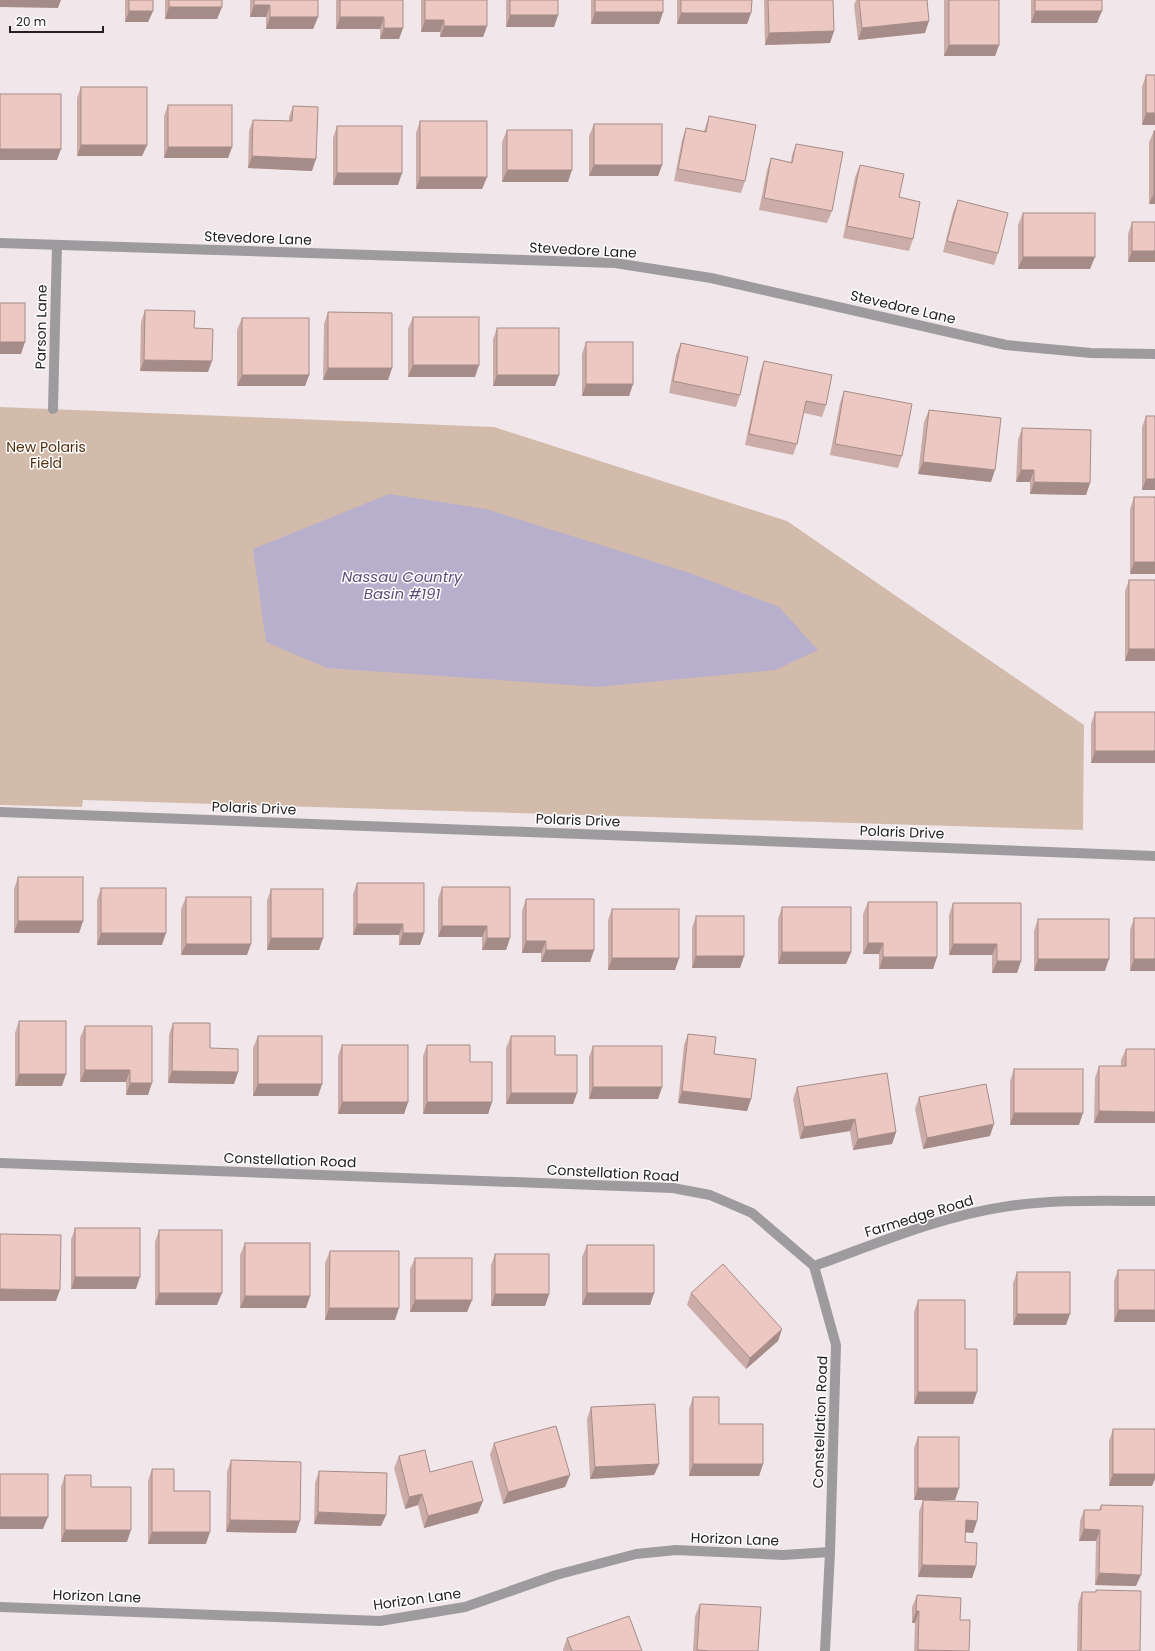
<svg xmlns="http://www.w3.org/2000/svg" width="1155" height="1651" font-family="Poppins,sans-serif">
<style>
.green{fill:#d3bbab}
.water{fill:#b8afcc}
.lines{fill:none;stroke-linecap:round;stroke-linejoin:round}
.minor{stroke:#9e9b9e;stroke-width:10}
.wall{fill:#ccaca8}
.shaded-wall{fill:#a68c88}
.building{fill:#edc8c3;stroke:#a68c88}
.labels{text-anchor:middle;stroke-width:3;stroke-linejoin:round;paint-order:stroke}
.street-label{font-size:14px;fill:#252122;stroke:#fff}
.park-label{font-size:14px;fill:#542d0c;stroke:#fff}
.water-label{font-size:15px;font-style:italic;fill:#5b4c79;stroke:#fff}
</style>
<rect width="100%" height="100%" fill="#f1e7ea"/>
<polygon class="green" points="0,407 494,427 787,521 1084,725 1083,830 83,800 82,807 0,805"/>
<polygon class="water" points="389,494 486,509 690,573 779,607 818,650 775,670 598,687 327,668 266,642 253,549"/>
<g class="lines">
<g class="minor">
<polyline points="0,243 615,263 711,278 1006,345 1091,353 1155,354"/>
<polyline points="53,409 57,245"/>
<polyline points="0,812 1155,856"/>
<polyline points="0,1163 673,1188 710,1195 752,1213 814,1266 836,1345 830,1552 825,1651"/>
<path d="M 814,1266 C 876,1244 938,1217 1003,1207 C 1053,1199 1104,1201 1155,1201"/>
<polyline points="0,1607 380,1621 465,1607 556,1575 636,1554 676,1550 783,1555 830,1552"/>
</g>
</g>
<g class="wall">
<polygon points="125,0 153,0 153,11 148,22 125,22"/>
<polygon points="165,0 222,0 222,7 217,19 165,19"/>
<polygon points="250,0 318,0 318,17 313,29 266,29 266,17 250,17"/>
<polygon points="336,0 403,0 403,28 399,39 380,39 380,29 336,29"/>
<polygon points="421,0 487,0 487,26 483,37 440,37 440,32 421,32"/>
<polygon points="506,0 558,0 558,15 554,27 506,27"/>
<polygon points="591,0 663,0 663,12 659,24 591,24"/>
<polygon points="677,0 752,0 751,13 747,24 677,24"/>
<polygon points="764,0 833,0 834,31 830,43 765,45"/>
<polygon points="856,0 927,0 925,33 858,40 854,5"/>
<polygon points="944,0 999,0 999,45 995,56 944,56"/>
<polygon points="1031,0 1102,0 1097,23 1031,23"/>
<polygon points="1146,75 1155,125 1142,125 1142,87"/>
<polygon points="81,87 147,145 142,156 77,156 77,98"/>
<polygon points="168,105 232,147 228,158 164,158 164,116"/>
<polygon points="293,106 312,171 248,168 249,131 253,120 289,121 289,117"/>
<polygon points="709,116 745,181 741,193 674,181 682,140 686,128 704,131"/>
<polygon points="420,121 487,177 482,189 416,189 416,133"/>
<polygon points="594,124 662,165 658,176 589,176 589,136"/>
<polygon points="337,126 398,185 333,185 333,138"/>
<polygon points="507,130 568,182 502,182 502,142"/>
<polygon points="1154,131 1155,204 1149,204 1149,142"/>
<polygon points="796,144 832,211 827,223 759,210 767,170 771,158 791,162 792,155"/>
<polygon points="860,165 899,197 913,239 909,251 843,238 855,177"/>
<polygon points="958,200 998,253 994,265 943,252 953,212"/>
<polygon points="1023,213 1090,269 1018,269 1018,225"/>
<polygon points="1132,222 1155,262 1128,262 1128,234"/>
<polygon points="145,310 194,328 208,372 140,371 141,322"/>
<polygon points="328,312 392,368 388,380 323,380 324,324"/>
<polygon points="413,317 475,377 408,377 408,329"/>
<polygon points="242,318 309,375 305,386 237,386 237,330"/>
<polygon points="497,328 559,375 555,386 493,386 493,339"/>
<polygon points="586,342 633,384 629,396 582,396 582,354"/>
<polygon points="681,343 740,395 736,407 669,393 676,355"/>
<polygon points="764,361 826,405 822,417 804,413 797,444 793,455 745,445 760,373"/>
<polygon points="844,391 902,456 898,468 830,455 840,403"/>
<polygon points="929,410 991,482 918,474 924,422"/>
<polygon points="1146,416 1155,490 1142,490 1142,427"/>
<polygon points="1022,428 1090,483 1086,495 1030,494 1030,482 1016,482 1018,440"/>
<polygon points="1134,497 1155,574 1130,574 1130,509"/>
<polygon points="1129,580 1155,661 1125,661 1125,591"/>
<polygon points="1095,712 1155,763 1091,763 1091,724"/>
<polygon points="18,877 83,921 79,933 14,933 14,889"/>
<polygon points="357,883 424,933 420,945 399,945 399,935 353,935 353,894"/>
<polygon points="442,887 510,938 506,950 482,950 482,937 438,937 438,899"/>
<polygon points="101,888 162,945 97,945 97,900"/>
<polygon points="271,889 323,938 319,950 267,950 267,901"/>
<polygon points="186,897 247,955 181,955 181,909"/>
<polygon points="526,899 594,950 590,962 541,962 541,953 522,953 522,911"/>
<polygon points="868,902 937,957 933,969 879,969 879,954 863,954 863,914"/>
<polygon points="953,903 1021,961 1017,973 992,973 992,955 949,955 949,915"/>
<polygon points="782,907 851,952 846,964 778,964 778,919"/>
<polygon points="612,909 679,958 675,970 608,970 608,920"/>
<polygon points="696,916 744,956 740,968 692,968 692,928"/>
<polygon points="1134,918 1155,971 1130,971 1130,930"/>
<polygon points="1038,919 1105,971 1034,971 1034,931"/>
<polygon points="19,1021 62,1086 15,1086 15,1033"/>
<polygon points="173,1023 210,1048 238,1072 234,1084 168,1083 169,1035"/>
<polygon points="85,1026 152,1026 148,1095 126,1095 126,1082 80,1082 80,1038"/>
<polygon points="688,1034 714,1054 751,1099 747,1111 678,1103 684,1045"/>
<polygon points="258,1036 322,1084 318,1096 253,1096 253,1048"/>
<polygon points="511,1036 555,1055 577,1093 573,1104 506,1104 506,1048"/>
<polygon points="342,1045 408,1102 404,1114 338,1114 338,1056"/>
<polygon points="427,1045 470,1062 492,1102 488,1114 423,1114 423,1056"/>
<polygon points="593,1046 662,1087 658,1099 589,1099 589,1057"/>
<polygon points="1126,1049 1155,1049 1155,1123 1094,1123 1095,1078 1099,1066 1121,1066 1121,1060"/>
<polygon points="1014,1069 1079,1125 1010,1125 1010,1081"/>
<polygon points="797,1087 896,1132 892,1144 853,1150 850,1131 800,1139 793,1099"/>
<polygon points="919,1097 990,1136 923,1149 915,1109"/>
<polygon points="75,1228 136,1289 71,1289 71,1240"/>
<polygon points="159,1230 217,1305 155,1305 155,1242"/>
<polygon points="245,1243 310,1296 306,1308 240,1308 240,1255"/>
<polygon points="587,1245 654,1293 650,1305 582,1305 582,1257"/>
<polygon points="330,1251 395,1320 325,1320 325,1263"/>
<polygon points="495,1254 549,1294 545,1306 491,1306 491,1265"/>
<polygon points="415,1258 472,1300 467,1312 410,1312 410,1269"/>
<polygon points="1118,1270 1155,1322 1114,1322 1114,1281"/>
<polygon points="1017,1272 1066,1325 1013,1325 1013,1283"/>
<polygon points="691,1293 782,1329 778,1341 746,1369 687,1305"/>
<polygon points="918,1300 965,1349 977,1392 973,1404 914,1404 914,1312"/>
<polygon points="693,1397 719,1424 763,1464 759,1476 689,1476 689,1409"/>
<polygon points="591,1407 659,1464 654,1475 590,1479 587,1419"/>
<polygon points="1113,1429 1152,1486 1109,1486 1109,1441"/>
<polygon points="918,1437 959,1488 955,1500 914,1500 914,1448"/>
<polygon points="494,1443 570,1475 565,1487 503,1504 490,1455"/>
<polygon points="399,1456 430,1472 478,1513 424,1528 418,1505 405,1509 394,1468"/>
<polygon points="231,1460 296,1533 226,1532 227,1472"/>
<polygon points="152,1469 174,1491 206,1544 148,1544 148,1481"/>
<polygon points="319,1471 386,1515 381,1526 314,1524 315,1483"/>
<polygon points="65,1475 91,1487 127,1542 61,1542 61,1487"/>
<polygon points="923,1500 977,1521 973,1533 965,1532 965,1542 976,1566 972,1578 918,1577 919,1512"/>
<polygon points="1101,1505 1136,1586 1095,1585 1096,1541 1079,1541 1080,1521 1084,1510 1099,1510"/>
<polygon points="1082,1592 1140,1651 1077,1651 1078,1604"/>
<polygon points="917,1595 960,1620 969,1651 914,1651 915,1623 912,1623 912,1607"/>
<polygon points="700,1604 758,1651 693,1651 695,1616"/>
<polygon points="567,1638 642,1651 563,1651 563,1650"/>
</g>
<g class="shaded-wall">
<polygon points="0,0 61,0 58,8 0,7"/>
<polygon points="254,5 270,5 266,17 250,17"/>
<polygon points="169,7 222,7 217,19 165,19"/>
<polygon points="129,11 153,11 148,22 125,22"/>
<polygon points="1035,11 1102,11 1097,23 1031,23"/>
<polygon points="595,12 663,12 659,24 591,24"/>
<polygon points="681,13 751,13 747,24 677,24"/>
<polygon points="510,15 558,15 554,27 506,27"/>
<polygon points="270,17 318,17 313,29 266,29"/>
<polygon points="340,17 384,17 380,29 336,29"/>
<polygon points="425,20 444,20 440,32 421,32"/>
<polygon points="929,21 925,33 858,40 862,28"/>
<polygon points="444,26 487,26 483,37 440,37"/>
<polygon points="384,28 403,28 399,39 380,39"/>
<polygon points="834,31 830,43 765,45 769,33"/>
<polygon points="949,45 999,45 995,56 944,56"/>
<polygon points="1146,113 1155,113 1155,125 1142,125"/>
<polygon points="81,145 147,145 142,156 77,156"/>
<polygon points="168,147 232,147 228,158 164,158"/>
<polygon points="0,149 61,149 57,160 0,160"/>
<polygon points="252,156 316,159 312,171 248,168"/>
<polygon points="594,165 662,165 658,176 589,176"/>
<polygon points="507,170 572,170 568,182 502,182"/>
<polygon points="337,173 402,173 398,185 333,185"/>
<polygon points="420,177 487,177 482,189 416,189"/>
<polygon points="1154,193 1155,193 1155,204 1149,204"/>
<polygon points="1132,251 1155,251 1155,262 1128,262"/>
<polygon points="1023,257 1095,257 1090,269 1018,269"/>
<polygon points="0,342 25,342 21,354 0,354"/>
<polygon points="144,360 212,361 208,372 140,371"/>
<polygon points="413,365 479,365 475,377 408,377"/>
<polygon points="328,368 392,368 388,380 323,380"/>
<polygon points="242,375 309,375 305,386 237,386"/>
<polygon points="497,375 559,375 555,386 493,386"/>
<polygon points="586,384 633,384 629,396 582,396"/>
<polygon points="923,462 995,470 991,482 918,474"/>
<polygon points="1021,470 1034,470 1030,482 1016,482"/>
<polygon points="1146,479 1155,479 1155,490 1142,490"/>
<polygon points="1034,482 1090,483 1086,495 1030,494"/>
<polygon points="1134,562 1155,562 1155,574 1130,574"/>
<polygon points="1129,649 1155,649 1155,661 1125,661"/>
<polygon points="1095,751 1155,751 1155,763 1091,763"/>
<polygon points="18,921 83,921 79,933 14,933"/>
<polygon points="357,924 403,924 399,935 353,935"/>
<polygon points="442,926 487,926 482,937 438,937"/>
<polygon points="101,933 166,933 162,945 97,945"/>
<polygon points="403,933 424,933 420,945 399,945"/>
<polygon points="271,938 323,938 319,950 267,950"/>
<polygon points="487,938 510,938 506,950 482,950"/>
<polygon points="526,941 546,941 541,953 522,953"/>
<polygon points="868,943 883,943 879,954 863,954"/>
<polygon points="186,944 251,944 247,955 181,955"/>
<polygon points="953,944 997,944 992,955 949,955"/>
<polygon points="546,950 594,950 590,962 541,962"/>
<polygon points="782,952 851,952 846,964 778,964"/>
<polygon points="696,956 744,956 740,968 692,968"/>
<polygon points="883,957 937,957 933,969 879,969"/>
<polygon points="612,958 679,958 675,970 608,970"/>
<polygon points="1038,959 1109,959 1105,971 1034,971"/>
<polygon points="1134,959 1155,959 1155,971 1130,971"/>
<polygon points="997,961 1021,961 1017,973 992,973"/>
<polygon points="85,1070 130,1070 126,1082 80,1082"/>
<polygon points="172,1071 238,1072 234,1084 168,1083"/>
<polygon points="19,1074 66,1074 62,1086 15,1086"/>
<polygon points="130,1083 152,1083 148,1095 126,1095"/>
<polygon points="258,1084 322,1084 318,1096 253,1096"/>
<polygon points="593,1087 662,1087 658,1099 589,1099"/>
<polygon points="682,1091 751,1099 747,1111 678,1103"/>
<polygon points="511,1093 577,1093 573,1104 506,1104"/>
<polygon points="342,1102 408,1102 404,1114 338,1114"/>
<polygon points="427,1102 492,1102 488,1114 423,1114"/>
<polygon points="1099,1111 1155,1112 1155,1123 1094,1123"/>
<polygon points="1014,1113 1083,1113 1079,1125 1010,1125"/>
<polygon points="855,1119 850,1131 800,1139 804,1127"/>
<polygon points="994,1124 990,1136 923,1149 927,1138"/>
<polygon points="896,1132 892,1144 853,1150 858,1139"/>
<polygon points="75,1277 140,1277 136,1289 71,1289"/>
<polygon points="0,1289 60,1290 56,1301 0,1301"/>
<polygon points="159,1293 222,1293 217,1305 155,1305"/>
<polygon points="587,1293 654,1293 650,1305 582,1305"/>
<polygon points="495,1294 549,1294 545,1306 491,1306"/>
<polygon points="245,1296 310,1296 306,1308 240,1308"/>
<polygon points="415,1300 472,1300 467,1312 410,1312"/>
<polygon points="329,1308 399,1308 395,1320 325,1320"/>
<polygon points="1118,1310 1155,1310 1155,1322 1114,1322"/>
<polygon points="1017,1314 1070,1314 1066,1325 1013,1325"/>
<polygon points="782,1329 778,1341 746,1369 750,1358"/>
<polygon points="918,1392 977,1392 973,1404 914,1404"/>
<polygon points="659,1464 654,1475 590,1479 595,1467"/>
<polygon points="693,1464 763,1464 759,1476 689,1476"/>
<polygon points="1113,1474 1155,1474 1155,1479 1152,1486 1109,1486"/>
<polygon points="570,1475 565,1487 503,1504 508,1492"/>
<polygon points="918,1488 959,1488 955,1500 914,1500"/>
<polygon points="422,1494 418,1505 405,1509 409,1497"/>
<polygon points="483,1501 478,1513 424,1528 428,1516"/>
<polygon points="318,1512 386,1515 381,1526 314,1524"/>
<polygon points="0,1517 48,1517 43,1529 0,1529"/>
<polygon points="230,1520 300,1521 296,1533 226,1532"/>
<polygon points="966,1520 977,1521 973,1533 962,1532"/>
<polygon points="1084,1529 1100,1530 1096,1541 1079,1541"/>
<polygon points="65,1530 131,1530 127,1542 61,1542"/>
<polygon points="152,1532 210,1532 206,1544 148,1544"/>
<polygon points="922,1565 976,1566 972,1578 918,1577"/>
<polygon points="1099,1573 1141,1575 1136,1586 1095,1585"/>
<polygon points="916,1611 919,1611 915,1623 912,1623"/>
<polygon points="918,1650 949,1651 917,1651"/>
</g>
<g class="building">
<rect x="129" y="0" width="24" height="11"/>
<rect x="169" y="0" width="53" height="7"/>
<polygon points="254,0 318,0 318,17 270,17 270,5 254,5"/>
<polygon points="340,0 403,0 403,28 384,28 384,17 340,17"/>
<polygon points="425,0 487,0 487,26 444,26 444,20 425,20"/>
<rect x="510" y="0" width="48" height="15"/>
<rect x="595" y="0" width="68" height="12"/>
<polygon points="681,0 752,0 751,13 681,13"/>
<polygon points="768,0 833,0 834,31 769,33"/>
<polygon points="859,0 927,0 929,21 862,28"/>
<rect x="949" y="0" width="50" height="45"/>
<rect x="1035" y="0" width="67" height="11"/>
<rect x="1146" y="75" width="9" height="38"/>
<rect x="81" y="87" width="66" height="58"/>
<rect x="0" y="94" width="61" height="55"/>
<rect x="168" y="105" width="64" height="42"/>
<polygon points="293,106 318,107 316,159 252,156 253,120 292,121"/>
<polygon points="709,116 756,125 745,181 678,169 686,128 706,132"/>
<rect x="420" y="121" width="67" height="56"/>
<rect x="594" y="124" width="68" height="41"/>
<rect x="337" y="126" width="65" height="47"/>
<rect x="507" y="130" width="65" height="40"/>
<rect x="1154" y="131" width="1" height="62"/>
<polygon points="796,144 843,152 832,211 764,198 771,158 792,163"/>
<polygon points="860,165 904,174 899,197 920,202 913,239 847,226"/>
<polygon points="958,200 1008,213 998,253 947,241"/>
<rect x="1023" y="213" width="72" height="44"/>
<rect x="1132" y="222" width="23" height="29"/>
<rect x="0" y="303" width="25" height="39"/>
<polygon points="145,310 195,311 194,328 213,329 212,361 144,360"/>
<polygon points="328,312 392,313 392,368 328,368"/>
<rect x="413" y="317" width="66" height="48"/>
<rect x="242" y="318" width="67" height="57"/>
<rect x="497" y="328" width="62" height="47"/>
<rect x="586" y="342" width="47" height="42"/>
<polygon points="681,343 748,357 740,395 673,381"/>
<polygon points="764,361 832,375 826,405 806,401 797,444 749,434"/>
<polygon points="844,391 912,404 902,456 835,444"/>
<polygon points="929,410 1001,418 995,470 923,462"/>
<rect x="1146" y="416" width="9" height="63"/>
<polygon points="1022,428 1091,430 1090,483 1034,482 1034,470 1021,470"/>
<rect x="1134" y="497" width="21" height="65"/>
<rect x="1129" y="580" width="26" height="69"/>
<rect x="1095" y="712" width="60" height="39"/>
<rect x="18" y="877" width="65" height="44"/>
<polygon points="357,883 424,883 424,933 403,933 403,924 357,924"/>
<polygon points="442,887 510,887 510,938 487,938 487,926 442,926"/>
<rect x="101" y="888" width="65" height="45"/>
<rect x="271" y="889" width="52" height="49"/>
<rect x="186" y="897" width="65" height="47"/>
<polygon points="526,899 594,899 594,950 546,950 546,941 526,941"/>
<polygon points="868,902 937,902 937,957 883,957 883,943 868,943"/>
<polygon points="953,903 1021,903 1021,961 997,961 997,944 953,944"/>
<rect x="782" y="907" width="69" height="45"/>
<rect x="612" y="909" width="67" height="49"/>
<rect x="696" y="916" width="48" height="40"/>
<rect x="1134" y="918" width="21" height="41"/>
<rect x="1038" y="919" width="71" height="40"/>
<rect x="19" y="1021" width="47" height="53"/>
<polygon points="173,1023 210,1023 210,1048 238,1049 238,1072 172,1071"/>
<polygon points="85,1026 152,1026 152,1083 130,1083 130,1070 85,1070"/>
<polygon points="688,1034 716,1037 714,1054 756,1059 751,1099 682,1091"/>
<rect x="258" y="1036" width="64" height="48"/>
<polygon points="511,1036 555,1036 555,1055 577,1055 577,1093 511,1093"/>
<rect x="342" y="1045" width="66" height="57"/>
<polygon points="427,1045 470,1045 470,1062 492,1062 492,1102 427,1102"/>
<rect x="593" y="1046" width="69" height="41"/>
<polygon points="1126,1049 1155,1049 1155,1112 1099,1111 1099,1066 1126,1066"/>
<rect x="1014" y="1069" width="69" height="44"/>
<polygon points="887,1073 896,1132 858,1139 855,1119 804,1127 797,1087"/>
<polygon points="986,1084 994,1124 927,1138 919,1097"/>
<rect x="75" y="1228" width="65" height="49"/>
<rect x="159" y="1230" width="63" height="63"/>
<polygon points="0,1234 61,1235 60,1290 0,1289"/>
<rect x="245" y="1243" width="65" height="53"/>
<rect x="587" y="1245" width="67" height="48"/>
<polygon points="330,1251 399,1251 399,1308 329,1308"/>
<rect x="495" y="1254" width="54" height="40"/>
<rect x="415" y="1258" width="57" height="42"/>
<polygon points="723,1264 782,1329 750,1358 691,1293"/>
<rect x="1118" y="1270" width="37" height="40"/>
<rect x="1017" y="1272" width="53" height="42"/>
<polygon points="918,1300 965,1300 965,1349 977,1349 977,1392 918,1392"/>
<polygon points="693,1397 719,1397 719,1424 763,1424 763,1464 693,1464"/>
<polygon points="655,1404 659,1464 595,1467 591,1407"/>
<polygon points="556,1426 570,1475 508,1492 494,1443"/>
<rect x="1113" y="1429" width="42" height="45"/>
<rect x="918" y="1437" width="41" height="51"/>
<polygon points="425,1450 430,1472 472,1461 483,1501 428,1516 422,1494 409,1497 399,1456"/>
<polygon points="231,1460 301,1462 300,1521 230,1520"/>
<polygon points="152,1469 174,1469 174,1491 210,1491 210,1532 152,1532"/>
<polygon points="319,1471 387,1473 386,1515 318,1512"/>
<rect x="0" y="1474" width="48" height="43"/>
<polygon points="65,1475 91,1475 91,1487 131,1487 131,1530 65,1530"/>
<polygon points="923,1500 978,1502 977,1521 966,1520 965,1542 977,1543 976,1566 922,1565"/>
<polygon points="1101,1505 1143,1506 1141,1575 1099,1573 1100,1530 1084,1529 1084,1510 1101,1510"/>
<polygon points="1096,1590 1141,1591 1140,1651 1081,1651 1082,1592 1096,1592"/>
<polygon points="917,1595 961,1598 960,1620 970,1620 969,1651 918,1650 919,1611 916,1611"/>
<polygon points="700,1604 761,1607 758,1651 710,1651 697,1650"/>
<polygon points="629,1616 642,1651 572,1651 567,1638"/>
</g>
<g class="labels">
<g class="street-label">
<text transform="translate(258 238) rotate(2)" y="5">Stevedore Lane</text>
<text transform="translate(583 250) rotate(3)" y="5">Stevedore Lane</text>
<text transform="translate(903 307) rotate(13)" y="5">Stevedore Lane</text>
<text transform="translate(41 327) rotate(-89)" y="5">Parson Lane</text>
<text transform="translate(254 808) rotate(2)" y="5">Polaris Drive</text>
<text transform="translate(578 820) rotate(2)" y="5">Polaris Drive</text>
<text transform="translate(902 832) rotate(2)" y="5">Polaris Drive</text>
<text transform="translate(290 1160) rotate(2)" y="5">Constellation Road</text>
<text transform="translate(613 1173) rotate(3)" y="5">Constellation Road</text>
<text transform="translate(919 1216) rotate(-17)" y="5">Farmedge Road</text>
<text transform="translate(820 1422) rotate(-88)" y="5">Constellation Road</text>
<text transform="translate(735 1539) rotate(2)" y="5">Horizon Lane</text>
<text transform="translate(97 1596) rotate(2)" y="5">Horizon Lane</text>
<text transform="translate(417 1599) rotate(-8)" y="5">Horizon Lane</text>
</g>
<g class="park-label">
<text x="46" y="452">New Polaris<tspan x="46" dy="16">Field</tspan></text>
</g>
<g class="water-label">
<text x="402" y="582">Nassau Country<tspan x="402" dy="17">Basin #191</tspan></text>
</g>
</g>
<path d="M10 26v6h93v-6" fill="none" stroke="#252122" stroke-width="2"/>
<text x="16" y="26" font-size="12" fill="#252122" stroke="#ffffff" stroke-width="3" paint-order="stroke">20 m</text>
</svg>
